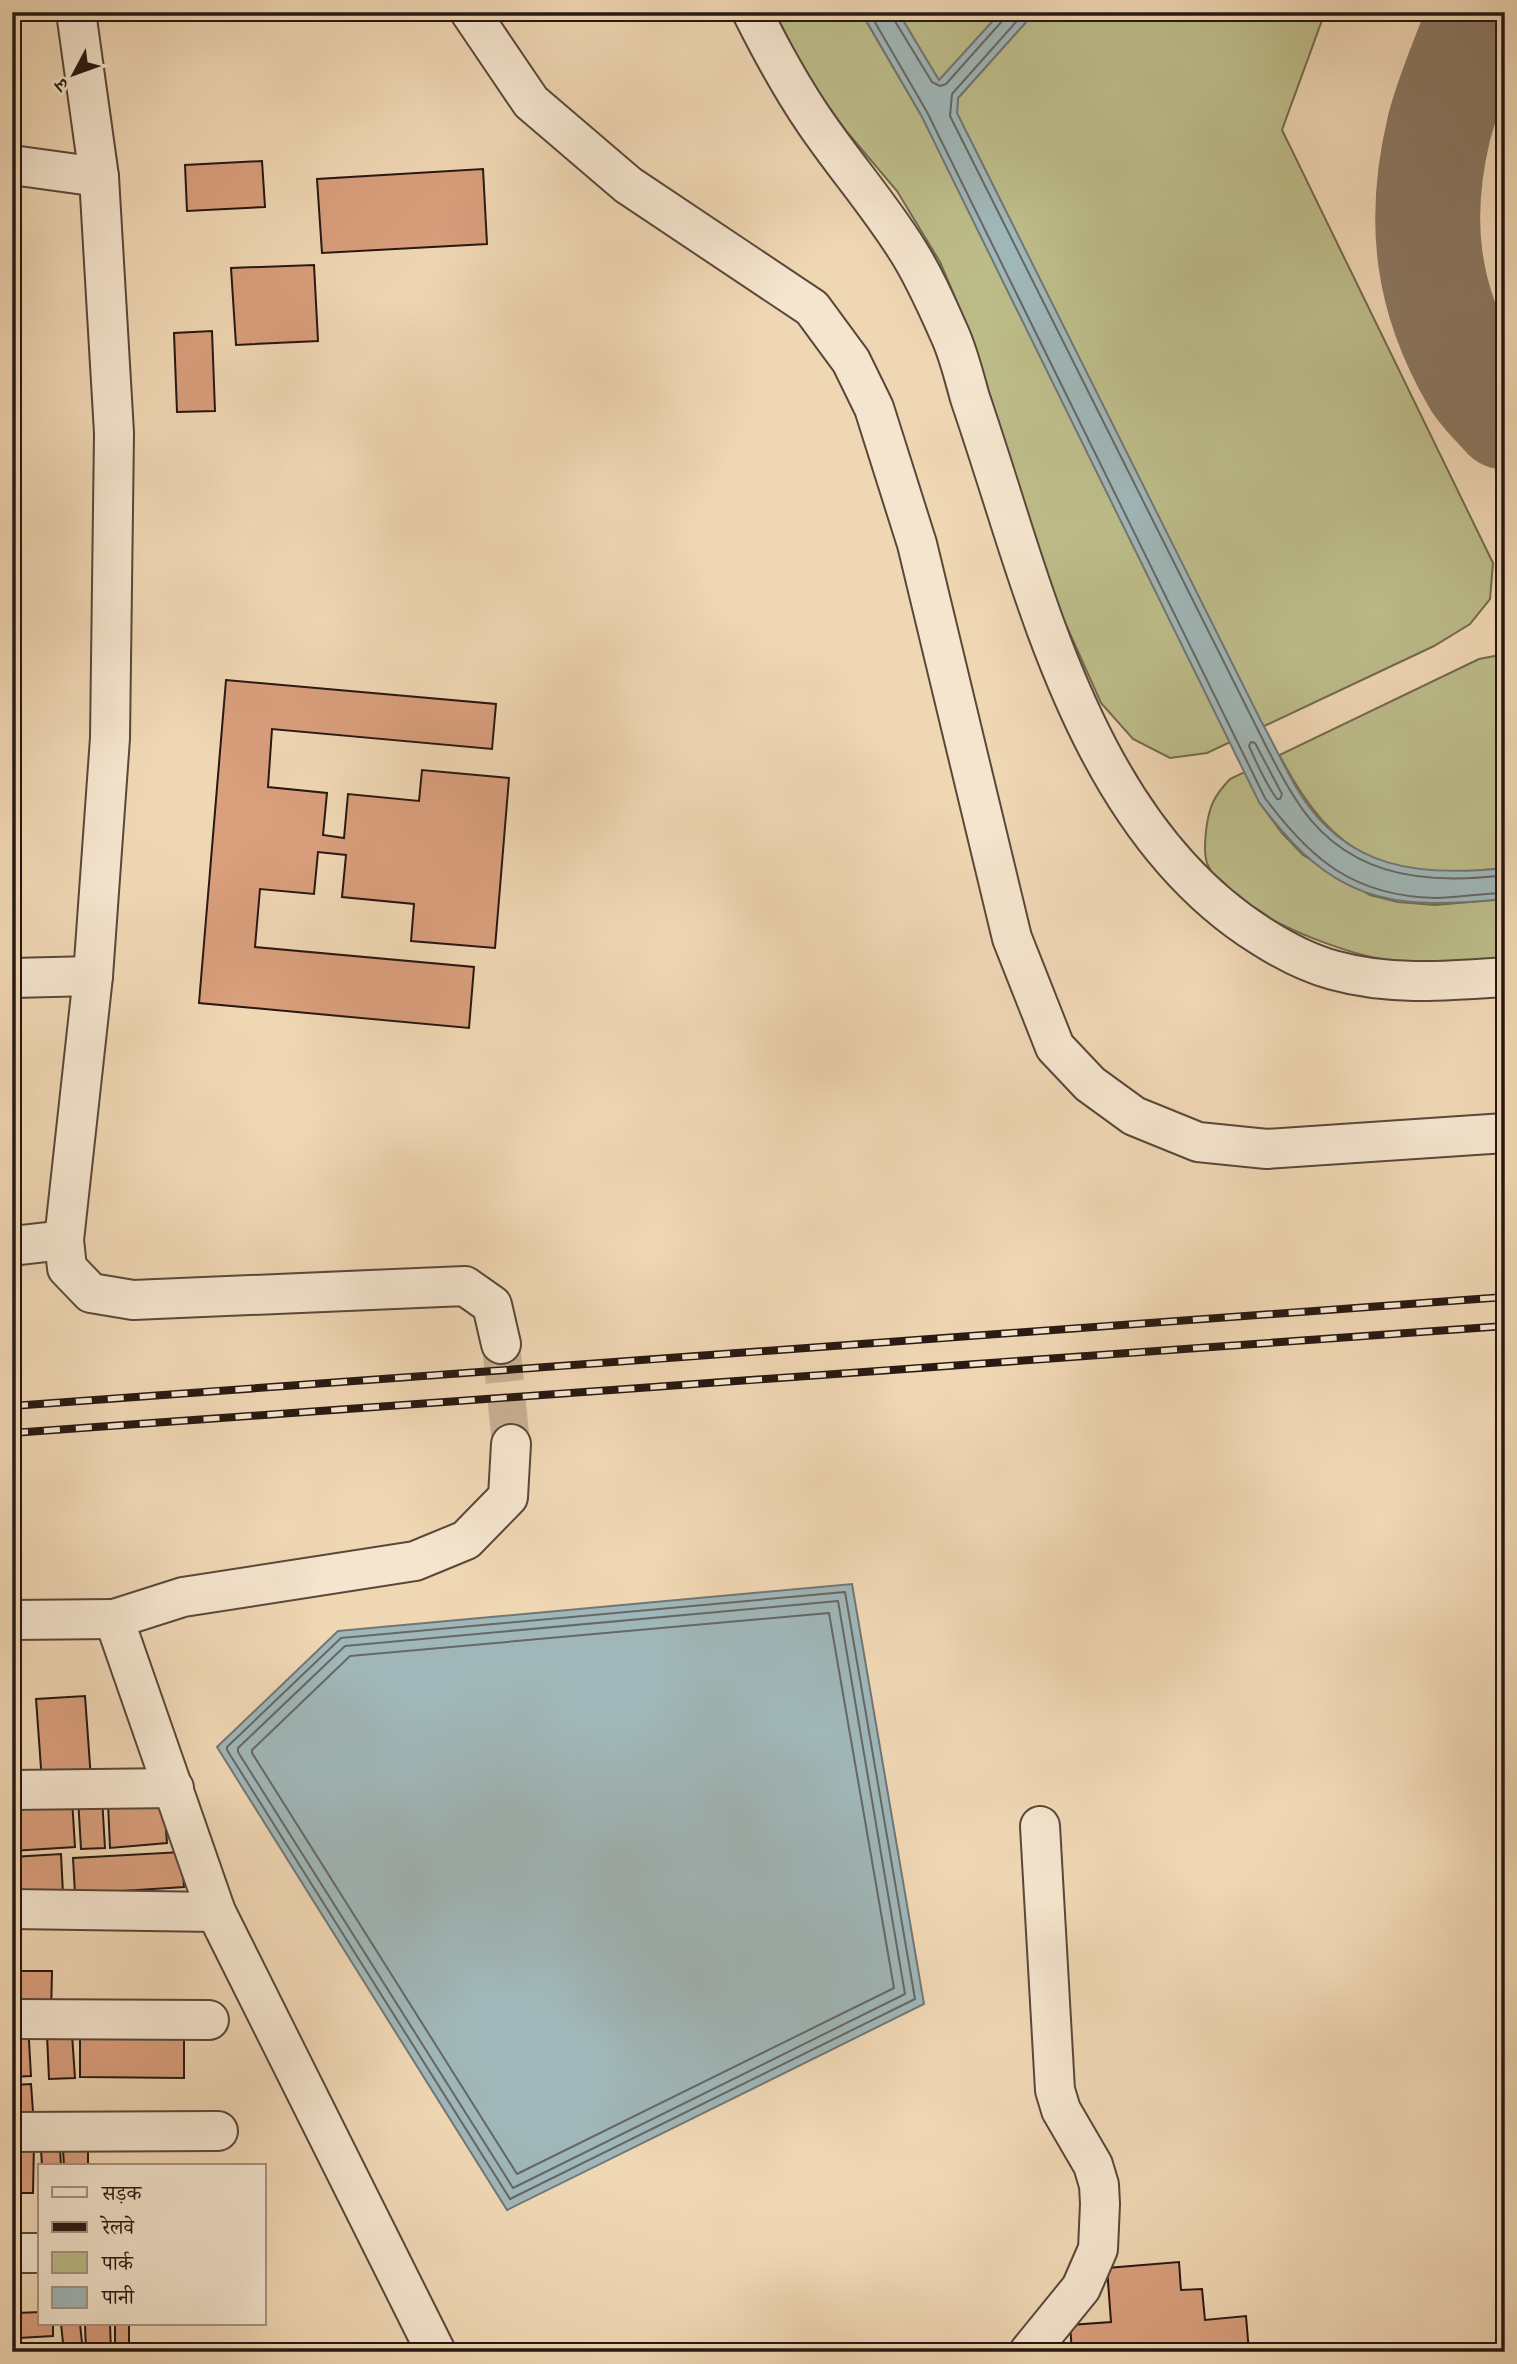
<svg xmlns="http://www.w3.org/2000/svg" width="1517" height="2364" font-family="'IM FELL French Canon','Noto Serif Devanagari',serif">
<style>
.green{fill:#bdbd8a;stroke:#726a4e;stroke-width:2}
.water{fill:#a0b7b9;stroke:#707776;stroke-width:2}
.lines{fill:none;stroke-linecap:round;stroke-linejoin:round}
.shore{stroke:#646866;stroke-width:2}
.taxiway{stroke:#8c7863;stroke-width:105}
.building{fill:#da9f7d;stroke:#271812;stroke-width:2}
.minor-tunnel{stroke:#c8b194;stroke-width:38;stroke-dasharray:38 19;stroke-linecap:butt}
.minor-casing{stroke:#59483a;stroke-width:42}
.minor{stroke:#f5e5ce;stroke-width:38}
.rail-casing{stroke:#271812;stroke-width:8}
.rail{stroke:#f5e5ce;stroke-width:5;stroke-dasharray:16;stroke-linecap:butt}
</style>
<rect width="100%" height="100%" fill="#f0d7b4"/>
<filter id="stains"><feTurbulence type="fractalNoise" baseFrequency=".00286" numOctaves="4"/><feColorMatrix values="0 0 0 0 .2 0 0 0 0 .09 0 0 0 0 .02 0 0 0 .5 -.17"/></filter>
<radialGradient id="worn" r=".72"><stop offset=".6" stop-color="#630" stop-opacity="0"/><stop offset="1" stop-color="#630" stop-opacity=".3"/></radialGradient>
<g class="green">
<polygon points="775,12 861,12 921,115 957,113 958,98 1035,12 1325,12 1282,130 1493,563 1490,599 1470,624 1434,646 1207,753 1170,758 1133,739 1101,703 1050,589 972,337 940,262 897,191 847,132 805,74"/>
<polygon points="898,12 1001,12 939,81"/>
<path d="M 1505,654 L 1505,868 C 1391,881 1335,862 1281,758 L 1259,802 L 1282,833 L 1303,855 L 1370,895 L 1398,902 L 1435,905 L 1505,899 L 1505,960 C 1460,963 1415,967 1371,957 C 1327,947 1224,908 1207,863 C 1204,854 1205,840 1206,831 C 1209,806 1214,796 1230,779 L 1479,659 Z"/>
</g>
<g class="water">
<path d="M 861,12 L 898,12 L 939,80 L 1001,12 L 1035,12 L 958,98 L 957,113 L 1261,721 C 1274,744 1285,769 1299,792 C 1347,870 1421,877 1505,868 L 1505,899 C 1386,911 1332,901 1259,802 L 921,115 Z"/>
<polygon points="852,1584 924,2004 507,2210 217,1747 338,1631"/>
</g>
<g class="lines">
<g class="shore">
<path d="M 869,12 L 927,112 L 1265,798 C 1311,860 1354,896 1435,898 C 1458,898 1481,893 1505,893"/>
<polyline points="893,12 893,18 932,82 940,86 946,84 1003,20 1006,12"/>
<path d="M 1025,12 L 952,94 L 950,116 L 1255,724 C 1267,748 1279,773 1293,795 C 1341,875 1419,886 1505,875"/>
<path d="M 1251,742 L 1255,743 L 1282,794 L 1280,799 L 1277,799 C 1265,783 1257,764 1249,746 Z"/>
<polygon points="845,1592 915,1999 510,2199 227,1750 227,1747 341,1638"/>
<polygon points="838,1601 905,1994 513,2188 238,1752 238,1748 345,1646"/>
<polygon points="829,1613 894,1988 517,2174 252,1753 252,1750 350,1656"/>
</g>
<path class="taxiway" d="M 1481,12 C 1467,50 1449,89 1439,128 C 1417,220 1426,298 1474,380 C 1481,393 1495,405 1505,417"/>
</g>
<g class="building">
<polygon points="262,161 265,207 187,211 185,165"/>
<polygon points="483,169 487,244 322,253 317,179"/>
<polygon points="314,265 318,341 236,345 231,268"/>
<polygon points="212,331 215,411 177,412 174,333"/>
<polygon points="226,680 496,704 492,749 272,729 268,787 327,793 323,835 344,838 348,794 419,801 422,770 509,778 495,948 411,941 414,904 342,897 346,855 318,852 314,894 260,889 255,947 474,967 469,1028 199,1003"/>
<polygon points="85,1696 91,1779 42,1782 36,1699"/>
<polygon points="102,1797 105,1848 81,1849 78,1798"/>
<polygon points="72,1799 75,1847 12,1851 12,1803"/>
<polygon points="108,1803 164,1804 167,1843 110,1848"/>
<polygon points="182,1852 184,1887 75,1894 73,1858"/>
<polygon points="61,1854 63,1894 12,1898 12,1857"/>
<rect x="12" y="1915" width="2" height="48"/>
<polygon points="12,1971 52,1971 51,2015 12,2015"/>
<polygon points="28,2023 31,2076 12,2077 12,2024"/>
<polygon points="80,2028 184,2029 184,2078 80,2077"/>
<polygon points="72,2034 75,2078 49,2079 47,2035"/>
<polygon points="31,2084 34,2126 12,2127 12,2085"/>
<polygon points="12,2142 34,2142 33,2193 12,2193"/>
<polygon points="60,2148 61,2166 42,2166 41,2149"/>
<polygon points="88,2148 88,2166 64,2166 63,2149"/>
<polygon points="1179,2262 1181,2290 1202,2289 1205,2320 1246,2316 1249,2352 1072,2352 1070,2325 1111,2322 1107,2268"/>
<polygon points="40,2312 40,2324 53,2324 53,2336 19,2338 17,2313"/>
<polygon points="12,2315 14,2315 15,2352 12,2352"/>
<polygon points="61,2324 80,2324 83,2352 64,2352"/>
<polygon points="85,2324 110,2324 111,2352 86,2352"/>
<rect x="115" y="2324" width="14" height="27"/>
</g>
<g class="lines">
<polyline class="minor-tunnel" points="501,1344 511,1444"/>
<g class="minor-casing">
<g id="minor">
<polyline points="76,12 99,177 114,433 110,738 93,976 64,1240 67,1268 91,1293 133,1300 465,1286 492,1305 501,1344"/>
<polyline points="470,12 531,102 628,185 812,308 851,361 874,408 917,544 1012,938 1055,1047 1090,1084 1134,1116 1198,1142 1267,1149 1505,1133"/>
<path d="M 752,12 C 771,50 791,87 815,122 C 845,166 880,206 908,251 C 925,278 937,306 950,335 C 959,355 964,377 970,398 C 983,436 995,474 1007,512 C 1056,667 1116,845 1261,936 C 1283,950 1307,963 1333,970 C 1390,986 1447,981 1505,977"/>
<polyline points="12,165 99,177"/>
<polyline points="12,978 93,976"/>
<polyline points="12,1246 64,1240"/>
<polyline points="12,1620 114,1619"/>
<polyline points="12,1790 174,1788"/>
<polyline points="12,1909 216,1912"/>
<polyline points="12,2019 209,2020"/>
<polyline points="12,2132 218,2131"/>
<polyline points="12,2253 40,2253"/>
<polyline points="436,2352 216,1912 114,1619 183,1597 415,1561 466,1540 508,1497 511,1444"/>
<polyline points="1029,2352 1081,2288 1098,2249 1100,2204 1099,2185 1093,2165 1061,2110 1055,2090 1040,1826"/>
</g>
</g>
<use href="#minor" class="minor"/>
<g class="rail-casing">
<g id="rail">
<polyline points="12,1406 1505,1297"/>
<polyline points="12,1433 1505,1326"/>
</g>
</g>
<use href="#rail" class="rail"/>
</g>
<rect width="1517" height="2364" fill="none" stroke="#f0d7b4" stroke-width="42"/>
<rect x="14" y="14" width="1489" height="2336" fill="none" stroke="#271812" stroke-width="3.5"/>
<rect x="21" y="21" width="1475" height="2322" fill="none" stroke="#271812" stroke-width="2"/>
<rect x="38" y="2164" width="228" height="161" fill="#f5e5ce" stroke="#a39383" stroke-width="2"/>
<rect x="52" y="2187" width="35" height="10" fill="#f5e5ce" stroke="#a39383" stroke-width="2"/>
<text x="102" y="2200" font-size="21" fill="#271812">सड़क</text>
<rect x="52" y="2222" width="35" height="10" fill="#271812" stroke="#a39383" stroke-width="2"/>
<text x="102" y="2234" font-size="21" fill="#271812">रेलवे</text>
<rect x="52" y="2252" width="35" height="21" fill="#bdbd8a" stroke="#a39383" stroke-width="2"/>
<text x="102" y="2270" font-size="21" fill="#271812">पार्क</text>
<rect x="52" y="2287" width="35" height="21" fill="#a0b7b9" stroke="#a39383" stroke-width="2"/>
<text x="102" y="2304" font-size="21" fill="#271812">पानी</text>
<g transform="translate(74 74) rotate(229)" stroke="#f5e5ce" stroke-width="5" paint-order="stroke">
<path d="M0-5L12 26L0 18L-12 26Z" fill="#271812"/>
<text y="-10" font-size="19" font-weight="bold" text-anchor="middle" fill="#271812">उ</text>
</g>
<rect width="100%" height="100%" filter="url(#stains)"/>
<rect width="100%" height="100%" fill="url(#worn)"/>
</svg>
